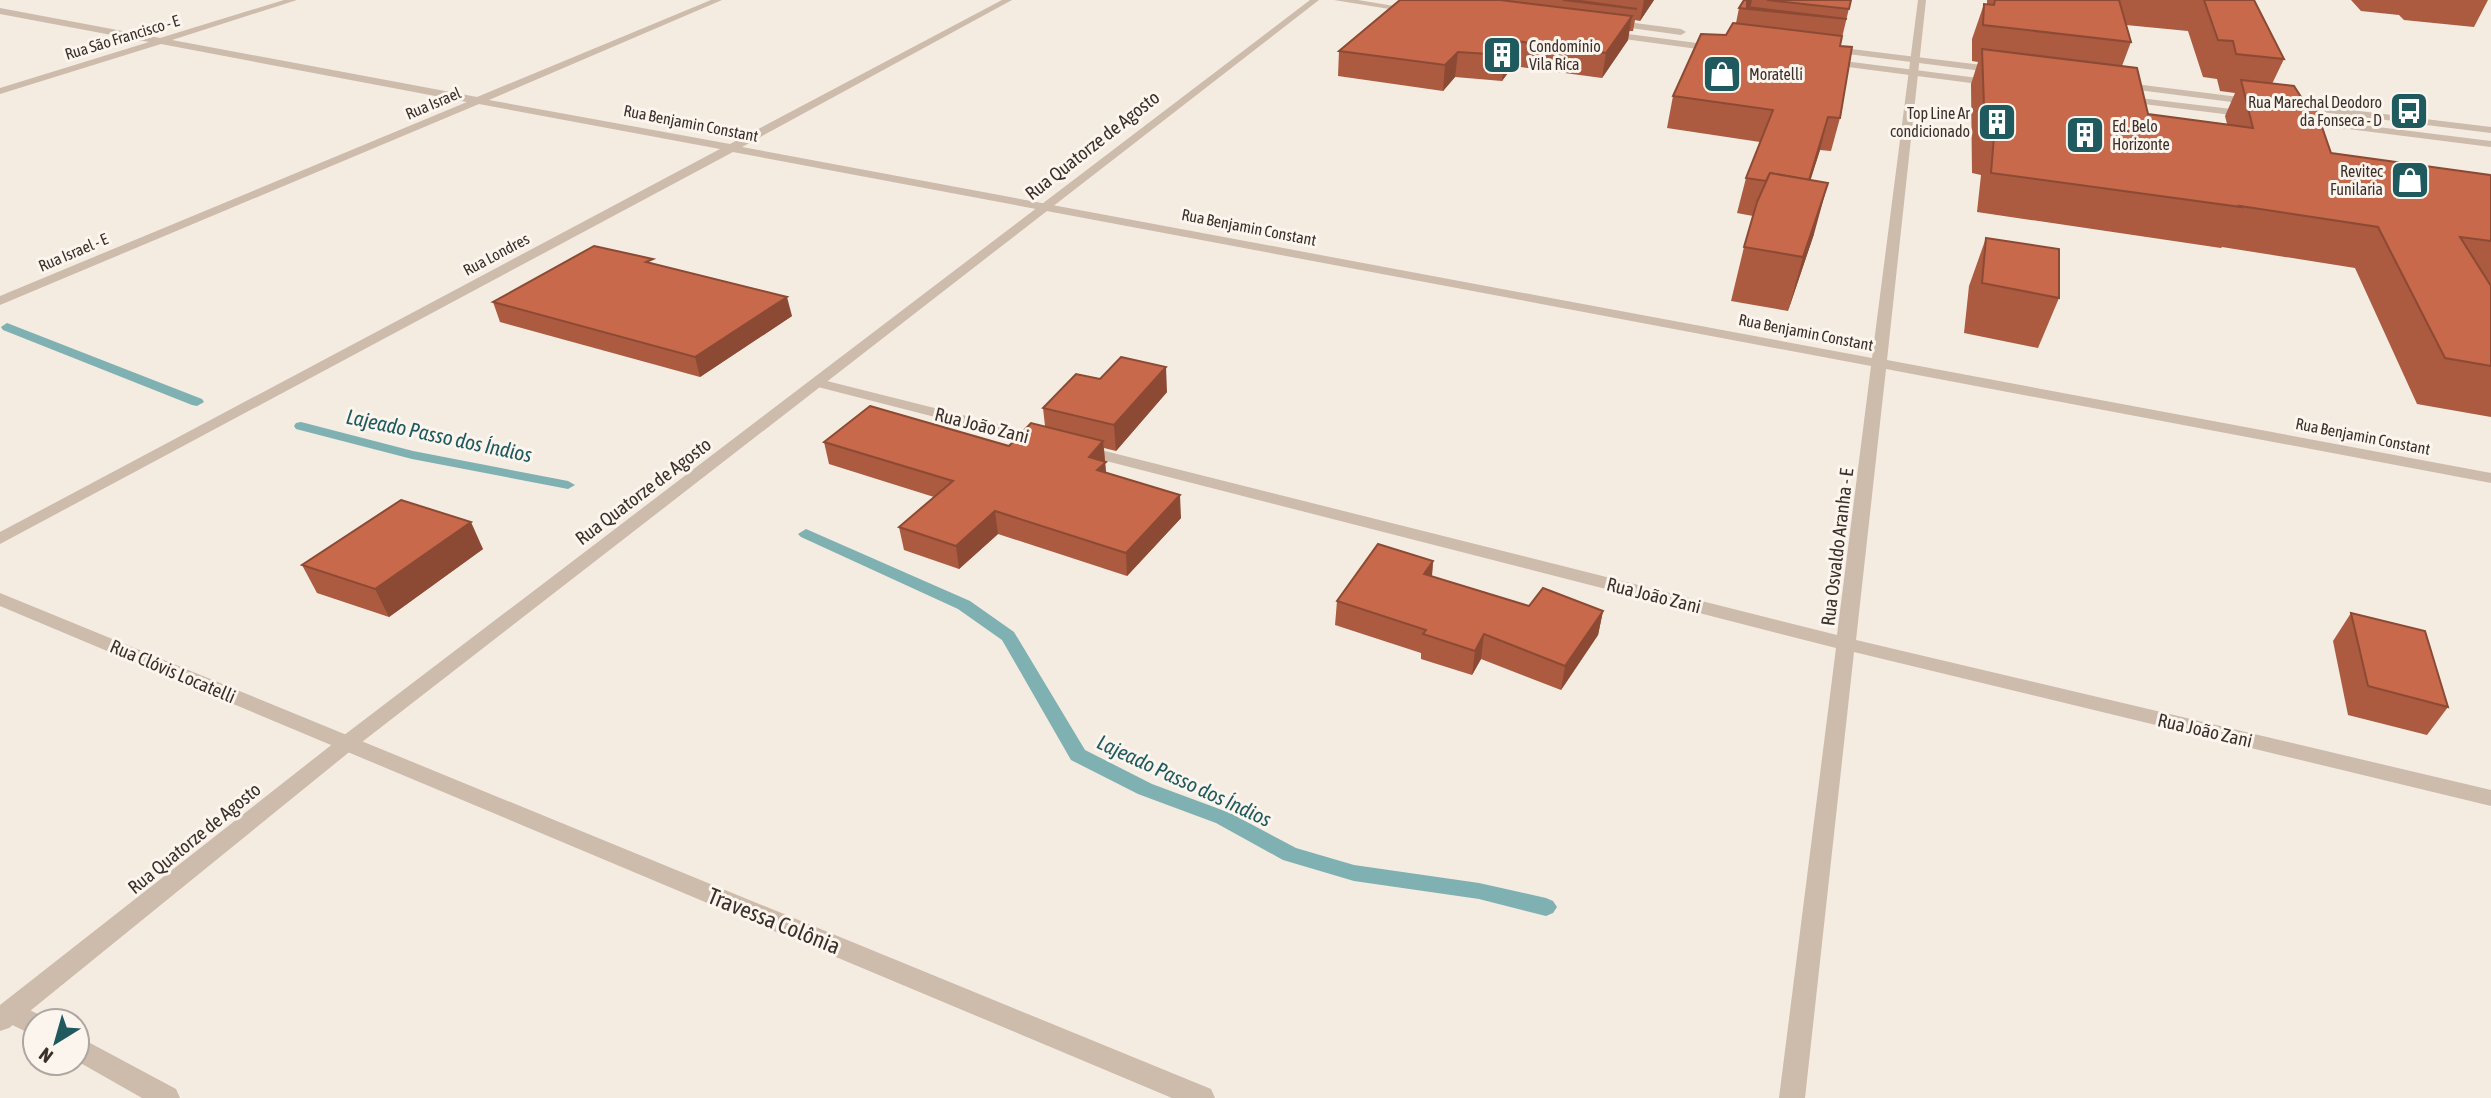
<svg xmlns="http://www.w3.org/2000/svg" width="2491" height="1098" font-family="'Asap Condensed',sans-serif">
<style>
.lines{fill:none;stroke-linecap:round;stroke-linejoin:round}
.stream{fill:#7fb0b2;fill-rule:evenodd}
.minor{fill:#cdbbac;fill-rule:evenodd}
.tertiary{fill:#cdbbac;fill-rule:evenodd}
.wall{fill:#ac5a40;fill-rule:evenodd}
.shaded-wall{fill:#8c4a34}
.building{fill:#c8694b;stroke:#8c4a34;stroke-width:2}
.labels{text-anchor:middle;stroke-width:6;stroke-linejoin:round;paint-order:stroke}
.far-street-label{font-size:16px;fill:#3b302b;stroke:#fbf5ee}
.far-poi-label{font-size:16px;fill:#3b302b;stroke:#fbf5ee;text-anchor:start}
.street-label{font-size:19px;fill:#3b302b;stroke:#fbf5ee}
.water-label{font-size:21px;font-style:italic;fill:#1f5a5e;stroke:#fbf5ee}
.near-street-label{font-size:23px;fill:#3b302b;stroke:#fbf5ee}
</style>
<rect width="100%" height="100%" fill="#f4ebe1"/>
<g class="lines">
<g class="stream">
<polygon points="7,323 202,399 204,402 197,406 192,405 3,330 1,327"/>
<polygon points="301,422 413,451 568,481 575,485 568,489 412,459 296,429 294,426 296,423"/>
<polygon points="806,529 970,601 1014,632 1085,750 1152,784 1230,813 1296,848 1354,865 1479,883 1546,898 1553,901 1557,907 1553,913 1546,916 1479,899 1354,881 1283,860 1216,823 1138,794 1071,760 1002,640 958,609 801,537 798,534"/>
</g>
<g class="minor">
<polygon points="284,0 297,0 172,40 477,97 711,0 722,0 489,100 730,144 1002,0 1012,0 742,147 1872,358 1918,0 1926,0 1887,360 2491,473 2491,483 1886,369 1856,640 2491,790 2491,806 1854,652 1805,1098 1779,1098 1836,648 1075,453 1073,450 1081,445 1837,635 1871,366 733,152 0,544 0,532 720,149 479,104 0,305 0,296 467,102 161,44 0,94 0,88 149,42 0,14 0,8 160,38"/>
<polygon points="819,379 1050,437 1052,440 1044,445 814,386 812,383"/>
<polygon points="0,593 1211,1089 1215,1098 1172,1098 0,606"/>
<polygon points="11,1001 44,1017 46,1021 35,1021 35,1036 2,1020 0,1009 2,1004"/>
<polygon points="77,1036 176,1089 180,1098 142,1098 77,1061"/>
</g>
<g class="tertiary">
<polygon points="1310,0 1319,0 353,749 9,1028 0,1031 0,1005 339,739"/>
<polygon points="1334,0 1358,0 1418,10 1414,13"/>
<polygon points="1612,20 1681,29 1686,32 1681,35 1609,25 1609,21"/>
<polygon points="1605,31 1720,46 1725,49 1720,52 1602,36 1602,32"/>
<polygon points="1827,46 1998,67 2003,70 1998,73 1824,51 1824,47"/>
<polygon points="1828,59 1994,80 1999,83 1994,86 1825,64 1823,62"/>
<polygon points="2119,82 2255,99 2260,102 2255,105 2115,87 2115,83"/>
<polygon points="2123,96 2248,111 2253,114 2248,117 2119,101 2118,99"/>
<polygon points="2293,103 2491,127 2491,133 2289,108 2288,106"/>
<polygon points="2297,117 2491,141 2491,147 2293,122 2292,120"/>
</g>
</g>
<g class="wall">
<polygon points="1400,0 1654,0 1640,21 1635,20 1633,31 1629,31 1628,40 1602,78 1513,66 1502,81 1455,77 1443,91 1338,76 1339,51"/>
<polygon points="1744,0 1851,0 1840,46 1840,118 1831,151 1820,150 1810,180 1814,234 1788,311 1731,301 1744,247 1753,216 1737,213 1746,178 1760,142 1667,128 1673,96 1736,23 1739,8"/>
<path d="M 1987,0 L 2254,0 L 2284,59 L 2272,84 L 2331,153 L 2491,176 L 2491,417 L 2417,404 L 2355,268 L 2222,247 L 2221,248 L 1977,212 L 1981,175 L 1972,173 L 1971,84 L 1978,62 L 1972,61 L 1972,39 L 1984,4 L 1987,4 ZM 2126,25 L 2188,31 L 2203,77 L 2217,79 L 2220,91 L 2235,93 L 2225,116 L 2227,124 L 2148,114 L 2122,66 L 2131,42 Z"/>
<polygon points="2351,0 2488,0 2474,27 2404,20 2399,15 2361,11"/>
<polygon points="1986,238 2059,298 2038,348 1964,333 1969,286"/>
<polygon points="654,264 792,316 700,377 500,322 493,302"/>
<polygon points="1167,392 1116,451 1104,448 1106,473 1181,518 1127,576 998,534 959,569 904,550 899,527 934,497 829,464 824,442 1009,446 1045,426 1043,408"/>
<polygon points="483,549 389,617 317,593 302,565"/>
<polygon points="1433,561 1432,577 1529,606 1603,611 1598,635 1561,690 1481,659 1472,675 1421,659 1421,653 1335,625 1337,601"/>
<polygon points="2351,613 2448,707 2427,735 2348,715 2333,641"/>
</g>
<g class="shaded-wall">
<polygon points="1644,0 1654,0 1640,21"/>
<polygon points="1746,0 1752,0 1750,9 1745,9"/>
<polygon points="1632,16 1628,40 1602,78 1606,53"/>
<polygon points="1516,41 1513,66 1502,81 1505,55"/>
<polygon points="1458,52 1455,77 1443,91 1445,65"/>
<polygon points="1828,117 1820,150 1797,223 1806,188"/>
<polygon points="1828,183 1814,234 1788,311 1803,257"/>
<polygon points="787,297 792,316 700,377 695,357"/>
<polygon points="1166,367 1167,392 1116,451 1114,425"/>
<polygon points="1103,441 1107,484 1089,457"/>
<polygon points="1180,495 1181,518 1127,576 1126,553"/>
<polygon points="995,511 998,534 959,569 956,546"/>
<polygon points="471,522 483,549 389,617 375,589"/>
<polygon points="1433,561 1431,585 1424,574"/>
<polygon points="1603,611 1598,635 1561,690 1565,666"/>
<polygon points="1484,634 1481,659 1472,675 1475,651"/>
</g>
<g class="building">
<polygon points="1400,0 1500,0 1632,16 1606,53 1516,41 1505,55 1458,52 1445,65 1339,51"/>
<polygon points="1563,0 1580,0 1581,1 1637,9"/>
<polygon points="1744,0 1747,0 1747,7 1847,19 1739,8"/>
<polygon points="1767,0 1851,0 1849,9"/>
<polygon points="1995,0 2119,0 2131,42 1983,25 1984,4 1994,5"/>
<polygon points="2204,0 2254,0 2284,59 2236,54 2233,41 2218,40"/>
<polygon points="1733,23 1842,36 1840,46 1852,47 1840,118 1828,117 1809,180 1770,173 1766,181 1746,178 1773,110 1673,96 1701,34 1726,35"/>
<polygon points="1982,49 2137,68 2148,114 2253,128 2241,80 2294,86 2303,100 2313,101 2331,153 2490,175 2491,176 2491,241 2460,237 2491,286 2491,366 2445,358 2378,227 2240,206 2241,207 1991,173 1994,136 1985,135"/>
<polygon points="1770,173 1828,183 1803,257 1744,247 1757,202"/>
<polygon points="1986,238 2059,249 2059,298 1982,283"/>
<polygon points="594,246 653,259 646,262 787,297 695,357 493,302"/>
<polygon points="1121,357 1166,367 1114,425 1043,408 1076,374 1100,379"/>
<polygon points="870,406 1009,446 1031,423 1103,441 1089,457 1106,462 1097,470 1180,495 1126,553 995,511 956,546 899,527 953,481 824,442"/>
<polygon points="401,500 471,522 375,589 302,565"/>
<polygon points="1378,544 1433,561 1424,574 1529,606 1543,588 1603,611 1565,666 1484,634 1475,651 1423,634 1426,630 1337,601"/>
<polygon points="2351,613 2425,631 2448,707 2368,686"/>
</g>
<defs>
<g id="building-square" transform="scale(2.0125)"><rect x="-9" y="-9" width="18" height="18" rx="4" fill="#1f5a5e" stroke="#fbf5ee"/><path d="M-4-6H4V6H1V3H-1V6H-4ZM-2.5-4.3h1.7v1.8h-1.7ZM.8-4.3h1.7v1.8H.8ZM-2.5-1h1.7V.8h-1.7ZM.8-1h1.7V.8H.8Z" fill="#fff"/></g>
<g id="shop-square" transform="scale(2.0125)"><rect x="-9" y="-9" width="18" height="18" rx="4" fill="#1f5a5e" stroke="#fbf5ee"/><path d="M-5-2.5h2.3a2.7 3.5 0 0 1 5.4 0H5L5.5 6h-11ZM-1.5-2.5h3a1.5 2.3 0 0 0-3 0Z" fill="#fff"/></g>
<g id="bus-square" transform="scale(2.0125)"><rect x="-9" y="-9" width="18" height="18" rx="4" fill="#1f5a5e" stroke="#fbf5ee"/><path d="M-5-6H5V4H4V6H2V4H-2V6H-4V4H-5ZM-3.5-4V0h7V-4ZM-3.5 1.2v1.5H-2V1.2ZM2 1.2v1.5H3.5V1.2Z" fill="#fff"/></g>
</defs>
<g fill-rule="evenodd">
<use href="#building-square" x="1502" y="55"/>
<use href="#shop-square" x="1722" y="74"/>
<use href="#bus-square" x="2409" y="111"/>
<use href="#building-square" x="1997" y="122"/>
<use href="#building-square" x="2085" y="135"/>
<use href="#shop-square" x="2410" y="180"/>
</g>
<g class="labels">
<g class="far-street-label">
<text transform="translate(122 37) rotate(-17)" y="6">Rua São Francisco - E</text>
<text transform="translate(433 103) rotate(-23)" y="6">Rua Israel</text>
<text transform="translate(691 123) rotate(11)" y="6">Rua Benjamin Constant</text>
<text transform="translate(1249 227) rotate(11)" y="6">Rua Benjamin Constant</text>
<text transform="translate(73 252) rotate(-23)" y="6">Rua Israel - E</text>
<text transform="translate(496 254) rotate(-28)" y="6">Rua Londres</text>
<text transform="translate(1806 332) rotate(11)" y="6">Rua Benjamin Constant</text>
<text transform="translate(2363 436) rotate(11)" y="6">Rua Benjamin Constant</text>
</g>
<g class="far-poi-label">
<text x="1529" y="52">Condomínio<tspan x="1529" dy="18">Vila Rica</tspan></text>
<text x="1749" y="80">Moratelli</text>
<text x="2382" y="108" text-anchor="end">Rua Marechal Deodoro<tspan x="2382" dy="18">da Fonseca - D</tspan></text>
<text x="1970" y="119" text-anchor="end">Top Line Ar<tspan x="1970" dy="18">condicionado</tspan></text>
<text x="2112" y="132">Ed. Belo<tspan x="2112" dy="18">Horizonte</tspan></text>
<text x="2383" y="177" text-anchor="end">Revitec<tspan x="2383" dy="18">Funilaria</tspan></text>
</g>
<g class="street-label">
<text transform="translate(1092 145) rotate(-38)" y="7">Rua Quatorze de Agosto</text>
<text transform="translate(982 425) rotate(14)" y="7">Rua João Zani</text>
<text transform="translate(643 491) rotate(-37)" y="7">Rua Quatorze de Agosto</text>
<text transform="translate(1837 547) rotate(-83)" y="7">Rua Osvaldo Aranha - E</text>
<text transform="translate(1654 595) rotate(14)" y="7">Rua João Zani</text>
<text transform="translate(173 671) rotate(23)" y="7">Rua Clóvis Locatelli</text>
<text transform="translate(2205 730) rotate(13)" y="7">Rua João Zani</text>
<text transform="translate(194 838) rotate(-39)" y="7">Rua Quatorze de Agosto</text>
</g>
<g class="water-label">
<text transform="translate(439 436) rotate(12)" y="7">Lajeado Passo dos Índios</text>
<text transform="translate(1184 781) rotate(25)" y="7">Lajeado Passo dos Índios</text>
</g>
<g class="near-street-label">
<text transform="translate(774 921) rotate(22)" y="8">Travessa Colônia</text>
</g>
</g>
<g transform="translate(56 1042) rotate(217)"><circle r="33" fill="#fbf5ee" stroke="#aea6a0" stroke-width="2"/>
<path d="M0-5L12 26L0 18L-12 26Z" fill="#1f5a5e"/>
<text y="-10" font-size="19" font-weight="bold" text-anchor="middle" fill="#3b302b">N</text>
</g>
</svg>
